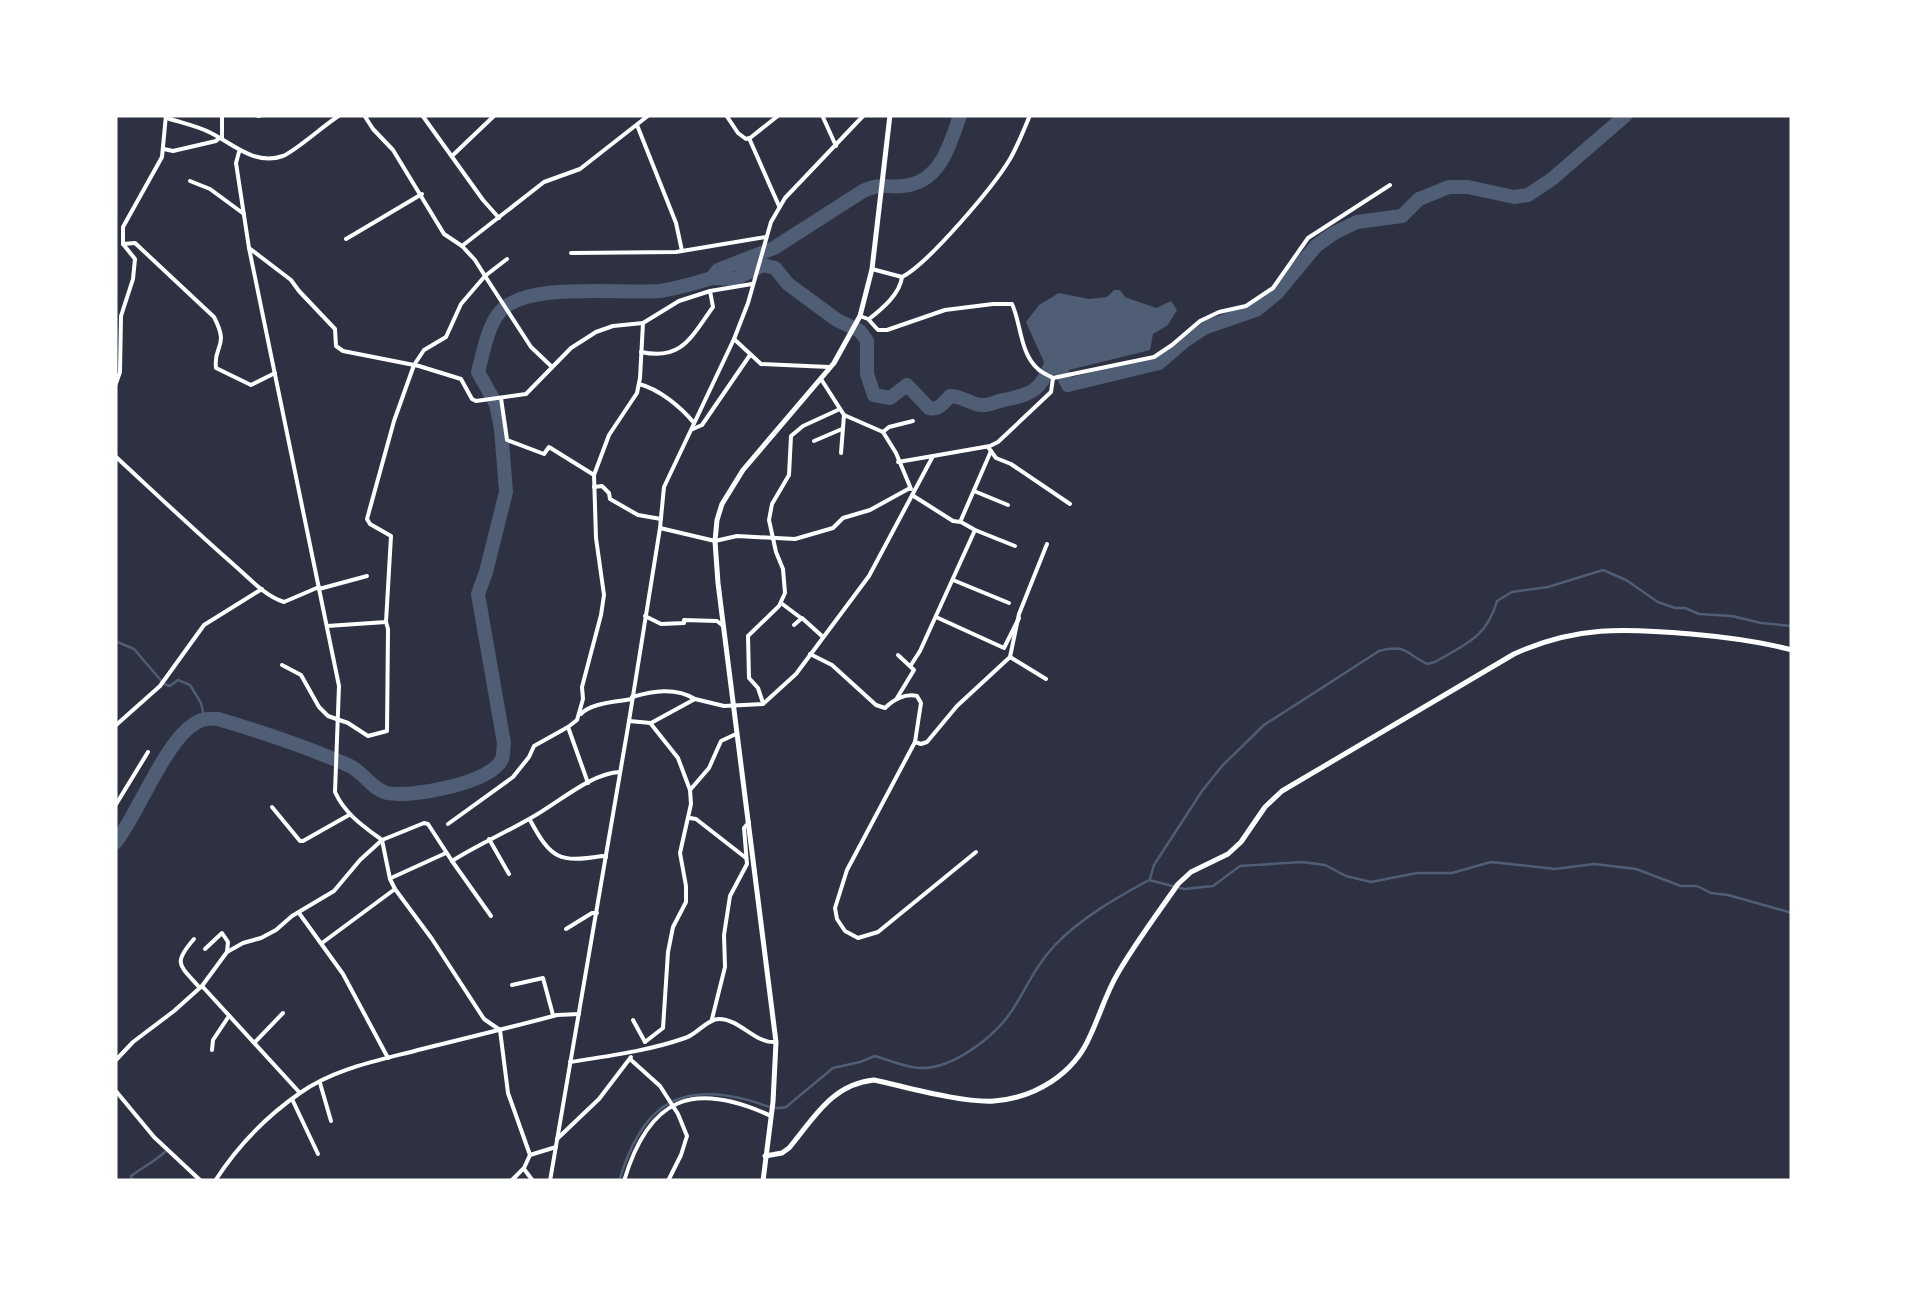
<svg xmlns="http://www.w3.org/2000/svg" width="1907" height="1296" font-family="Karla,sans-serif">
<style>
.water{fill:#4f5d75}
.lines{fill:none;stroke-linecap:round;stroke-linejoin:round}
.stream{stroke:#4f5d75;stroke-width:2.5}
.river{stroke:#4f5d75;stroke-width:14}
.minor{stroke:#fff;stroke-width:4}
.tertiary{stroke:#fff;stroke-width:4}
.secondary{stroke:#fff;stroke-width:5}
.primary{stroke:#fff;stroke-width:5}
</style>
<rect width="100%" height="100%" fill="#2d3142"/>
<polygon class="water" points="1114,290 1120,290 1125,297 1156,308 1171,301 1177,310 1168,325 1153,334 1150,350 1061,372 1044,362 1026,322 1039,305 1059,293 1089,299 1107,297"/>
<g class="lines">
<g class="stream">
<polyline points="115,641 134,649 164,684 170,686 178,680 190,685 201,703 205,720"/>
<path d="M 1150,879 L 1154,865 L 1202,791 L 1222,766 L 1264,725 L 1379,651 C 1407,644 1405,653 1427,664 L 1435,662 C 1466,644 1487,637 1497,601 L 1512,592 L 1548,587 L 1603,570 L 1626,580 L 1658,602 L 1675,608 L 1685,608 L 1699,614 L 1732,616 L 1761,623 L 1792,626"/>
<path d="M 132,1181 L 131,1176 C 143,1167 154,1162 165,1152"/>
<path d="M 619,1181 C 640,1112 672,1080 748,1100 C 761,1103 773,1111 786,1107 L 833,1068 L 860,1062 L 875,1056 C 889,1060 904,1067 919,1068 C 952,1070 996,1036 1013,1009 C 1027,987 1036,965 1055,945 C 1081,918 1116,898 1149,880 L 1184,889 L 1213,886 L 1240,866 L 1302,862 L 1325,865 L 1346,876 L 1371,882 L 1417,873 L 1452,873 L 1491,862 L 1555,869 L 1594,864 L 1636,869 L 1681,886 L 1697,886 L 1711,893 L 1728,895 L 1792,913"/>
</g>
<g class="river">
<path d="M 712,278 L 735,279 L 763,265 L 775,268 L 788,284 L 837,320 L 860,331 L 867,341 L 867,374 L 874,395 L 890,398 L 907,385 L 929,408 C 939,411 944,402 950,396 C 962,396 970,404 981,405 C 989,406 996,401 1004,400 C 1031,394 1040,392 1051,364 L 1060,369 L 1068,385 L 1159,363 L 1187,339 L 1204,328 L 1256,310 L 1277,293 L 1316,246 L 1334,233 L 1357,222 L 1402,216 L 1419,199 L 1449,187 L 1468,187 L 1514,197 L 1528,195 L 1552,179 L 1626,115"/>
<path d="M 115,843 C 139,814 168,731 202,720 C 207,718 213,719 218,719 C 262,732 308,747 350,766 C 364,773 372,789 387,793 C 411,798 492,783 502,759 C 504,754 503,748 504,743 L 478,594 L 486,572 L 506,492 L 501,429 L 496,404 L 478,372 C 483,354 487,328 499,313 C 524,281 619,294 659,291 C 677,289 695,283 712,278 L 718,270 L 774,248 L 863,191 C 884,182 883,188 903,186 C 940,183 950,145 960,115"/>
</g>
<g class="minor">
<polyline points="256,115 259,116"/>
<polyline points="422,115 483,200 499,218"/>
<polyline points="726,115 738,133 746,139 750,138 779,115"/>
<polyline points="822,115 836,146"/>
<path d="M 167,118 C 182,123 198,126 211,133 C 233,144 255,166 283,156 C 297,150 324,125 340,115"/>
<polyline points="637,125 676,223 682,251"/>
<polyline points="749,138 779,206"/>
<polyline points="222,139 222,115"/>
<polyline points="164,149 173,151 216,141 219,138"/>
<path d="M 239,152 L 236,163 L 249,248 L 339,686 L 335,792 C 345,814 363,826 382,840 L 390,879 L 395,889 L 432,939 L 484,1019 L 500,1030 L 508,1093 L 530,1155"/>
<polyline points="452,156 495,115"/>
<polyline points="190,181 210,189 244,214"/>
<polyline points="346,239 422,194"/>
<path d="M 123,244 L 135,243 L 214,317 C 230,348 213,344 216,368 L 251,385 L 275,373"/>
<polyline points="462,246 544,182 580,169 649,115"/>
<polyline points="249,248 291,280 299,291 335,329 336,346 343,351 419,366 461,379 472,399 476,401 526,394 571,348 596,332 613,326 643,323 679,301 710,291 752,284"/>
<polyline points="571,253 676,252 766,237"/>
<polyline points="507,259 485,276 531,347 551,366"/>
<path d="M 860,316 L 868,319 L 878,330 L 887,330 L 945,310 L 993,304 L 1012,304 C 1021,323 1020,354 1038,369 C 1042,373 1048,375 1053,378"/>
<path d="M 869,319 C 882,309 900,294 902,277"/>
<polyline points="734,339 761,364 829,367"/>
<path d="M 641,352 C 682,361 691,337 713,307 L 710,291"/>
<polyline points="821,379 844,415 883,432 896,453 911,489"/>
<path d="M 639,384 C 659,389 681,407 694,423"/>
<polyline points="115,386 120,372 121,316 133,279 135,259 123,244 123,227 162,157 166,115"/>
<polyline points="501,398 507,440 544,454 549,447 594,475"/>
<polyline points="693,429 702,425 750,355"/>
<polyline points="883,432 889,427 913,421"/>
<polyline points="814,441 842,429"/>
<polyline points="988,447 996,458 1011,464 1070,504"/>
<polyline points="841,453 844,415"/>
<path d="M 115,456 C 154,492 193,529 233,564 C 249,578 265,596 284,602 L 319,587"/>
<polyline points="898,462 933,456"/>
<polyline points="594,487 602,486 609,493 610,499 638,515 661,519"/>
<polyline points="974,491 1008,505"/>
<polyline points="961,520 991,451"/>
<polyline points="660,528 715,541 737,536 795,539 833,528 843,518 870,510 910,488"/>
<polyline points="975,530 1015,546"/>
<polyline points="953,580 1009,603"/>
<polyline points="319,589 367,576"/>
<polyline points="781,603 801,618"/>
<polyline points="645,616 661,624 684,623 684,620 717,621 722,625"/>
<polyline points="936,617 1004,648 1019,618"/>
<polyline points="794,625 802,618 823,637"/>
<polyline points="327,626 386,622 391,536 370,524 367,519 394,421 414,365 424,350 446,337 461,304 485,276 475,260 462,246 444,234 393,150 373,129 364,115"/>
<path d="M 810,654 L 832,665 L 876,705 L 885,708 C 893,700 905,693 917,696 L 921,703 L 915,742 L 847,870 L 835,908 L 837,919 L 845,931 L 858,938 L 878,932 L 976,852"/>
<polyline points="1010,657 1019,614 1047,544"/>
<polyline points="282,665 301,675 319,707 328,716 348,723 368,736 387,731 388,629 386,622"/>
<polyline points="911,665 920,651 975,530 961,522 953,521 912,495"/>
<path d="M 632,697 C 653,691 675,687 695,699"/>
<polyline points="897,698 914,670 898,655"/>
<polyline points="763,703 758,688 749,678 748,636 779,606 785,593 783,569 776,552 769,520 772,504 789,475 791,436 803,426 840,409"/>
<path d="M 581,714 C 590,703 616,702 632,699"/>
<polyline points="629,721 651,723 695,699 724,706 763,704 796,674 869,576 933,456 990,446 998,442 1051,392 1053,378 1154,357 1172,345 1200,321 1219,312 1246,306 1273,288 1308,238 1390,185"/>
<polyline points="115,726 160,686 204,625 262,589"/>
<polyline points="915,742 921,744 927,742 957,706 1010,657 1046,679"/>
<polyline points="588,783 568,727 577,720 583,699 582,687 601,615 604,595 596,538 594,475 609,435 637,393 640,378 643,323"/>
<polyline points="690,790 709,768 721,741 736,734"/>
<polyline points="115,806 148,752"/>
<polyline points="272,807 300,841 303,841 349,815"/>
<polyline points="690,818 696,819 746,858"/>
<path d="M 530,820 C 551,859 559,863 602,856 L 606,857"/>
<polyline points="448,824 513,777 529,757 534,746 568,727"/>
<polyline points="489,839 509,874"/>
<polyline points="452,861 491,916"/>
<polyline points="391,878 446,853"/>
<polyline points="299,913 343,974 388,1058"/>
<polyline points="566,929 592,913 597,913"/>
<path d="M 194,939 C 172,964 180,965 199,987"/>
<polyline points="322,943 395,889"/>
<polyline points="205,949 222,933 228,942 227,952"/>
<polyline points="512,985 543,978 553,1015"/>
<polyline points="202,986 300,1093"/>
<polyline points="712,1019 725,967 724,935 730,896 747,864 744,828 749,822"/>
<polyline points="633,1020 645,1042"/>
<polyline points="255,1042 283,1013"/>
<polyline points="645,1042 663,1028 668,952 673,927 686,902 686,886 680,853 691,804 690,790 678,758 651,724"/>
<polyline points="212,1050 213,1040 229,1016"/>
<polyline points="630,1059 660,1086 678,1114 687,1136 681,1155 668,1181"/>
<path d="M 115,1061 L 133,1042 L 174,1011 L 202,986 L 227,952 L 243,943 L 261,938 L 276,930 L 292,916 L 334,891 L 360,860 L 382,840 L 424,823 L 428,824 L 452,861 C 477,845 503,834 529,819 C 556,805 590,773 620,772"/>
<path d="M 570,1062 C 608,1056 648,1051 685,1038 C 696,1035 707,1019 719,1019 C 740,1019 755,1044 776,1042"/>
<polyline points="320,1083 331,1121"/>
<polyline points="115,1090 154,1137 201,1181"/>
<polyline points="292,1099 318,1154"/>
<polyline points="557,1139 599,1099 631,1057"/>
<polyline points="524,1169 533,1181"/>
<path d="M 215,1181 C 238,1145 264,1118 300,1093 C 335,1068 381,1060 422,1049 C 467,1038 512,1027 557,1015 L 579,1014"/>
<polyline points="511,1181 524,1168 530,1155 556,1147"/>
<polyline points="550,1181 629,721 660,528 664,487 734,339 748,303 771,222 785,198 864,115"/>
<path d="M 624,1181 C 649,1097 693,1080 771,1116"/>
</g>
<path class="tertiary" d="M 872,269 L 902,277 C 928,264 994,186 1010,159 C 1018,145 1024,130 1030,115"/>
<path class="secondary" d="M 765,1156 L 782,1153 L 789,1148 C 814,1118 832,1084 874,1080 C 907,1087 962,1103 994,1101 C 1035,1098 1074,1074 1090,1036 C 1100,1015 1106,993 1118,973 C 1136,942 1158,913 1178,884 L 1191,872 L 1228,854 L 1241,842 L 1265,807 L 1282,791 L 1514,654 C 1575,626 1625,628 1691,634 C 1725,637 1758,641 1792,650"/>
<polyline class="primary" points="763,1181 773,1102 776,1042 718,583 715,541 717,520 722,504 743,470 834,363 860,316 872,269 890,115"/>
</g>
<rect width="1907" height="1296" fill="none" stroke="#ffffff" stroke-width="235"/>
</svg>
